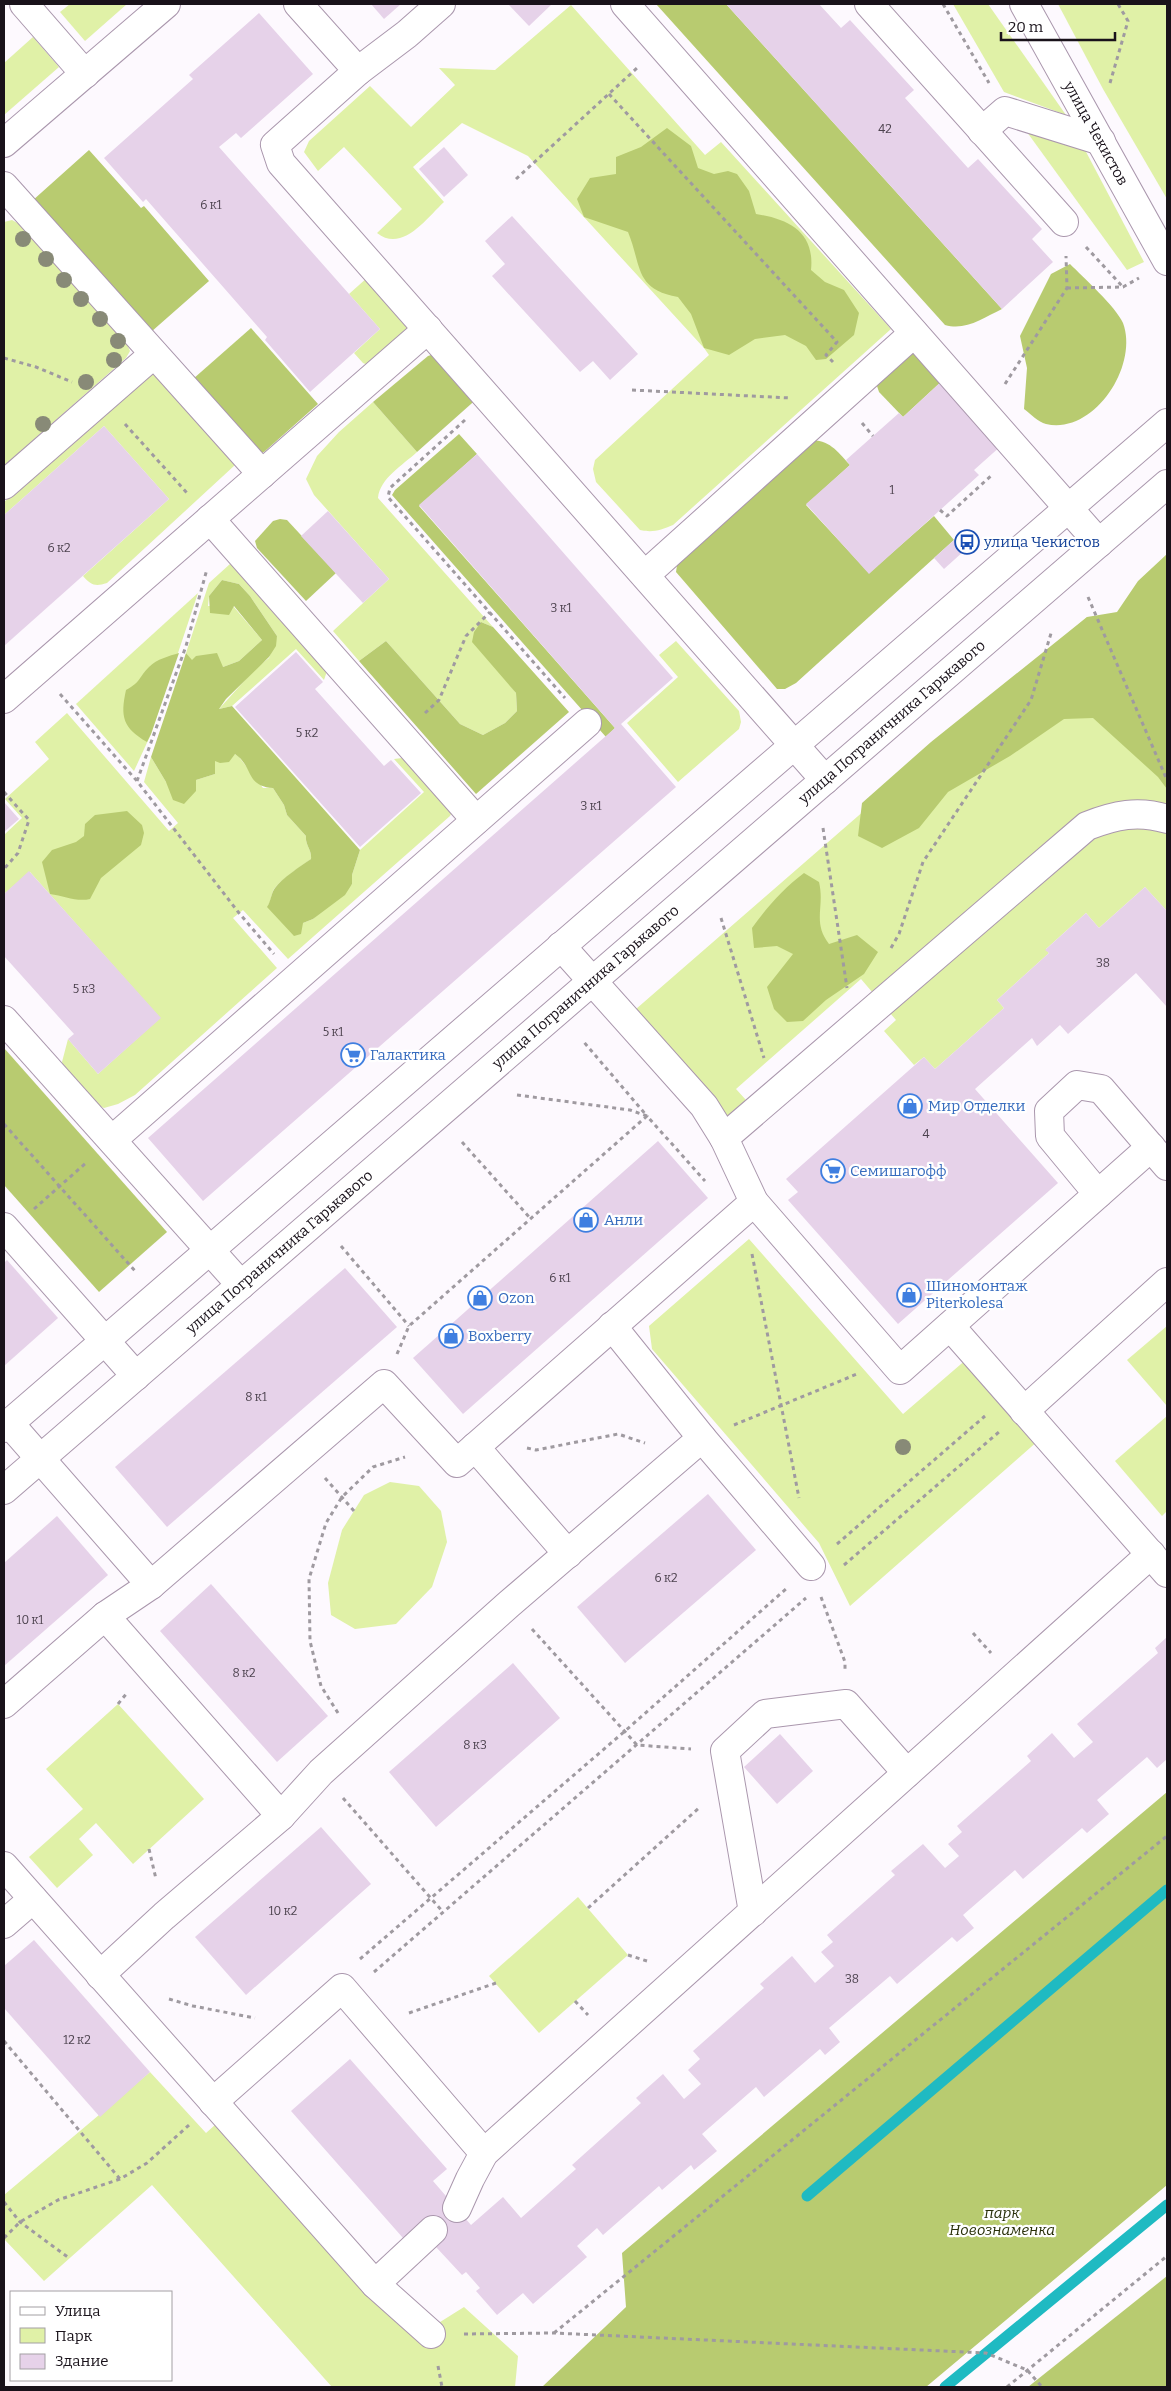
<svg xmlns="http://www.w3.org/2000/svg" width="1171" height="2391" font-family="Bitter,serif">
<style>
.green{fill:#e0f1a7}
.forest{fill:#b8cb70}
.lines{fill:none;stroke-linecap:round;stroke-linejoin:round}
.stream{stroke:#1fbac2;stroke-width:11}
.building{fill:#e6d2e9}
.minor-casing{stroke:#aa97ad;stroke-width:30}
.path{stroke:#9f9aa0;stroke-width:3;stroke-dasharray:4 4;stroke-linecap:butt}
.minor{stroke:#fff;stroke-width:28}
.tree{fill:#888a77}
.labels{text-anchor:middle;stroke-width:4.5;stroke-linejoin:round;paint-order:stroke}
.number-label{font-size:12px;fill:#4c424e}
.street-label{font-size:15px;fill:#19121a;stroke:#fff}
.transit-label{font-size:15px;fill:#164399;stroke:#fff;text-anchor:start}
.shop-label{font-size:15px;fill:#366cbe;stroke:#fff;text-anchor:start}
.park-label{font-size:15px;font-style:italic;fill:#293009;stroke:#fff}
</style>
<rect width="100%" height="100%" fill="#fdf9fe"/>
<g class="green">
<polygon points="70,4 127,4 85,41 60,12"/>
<polygon points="953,4 988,4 1066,115 1004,92"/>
<polygon points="1058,4 1167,4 1167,199 1103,89"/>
<path d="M 571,5 L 705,155 L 721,142 L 891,329 L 673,525 C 661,530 653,533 640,530 L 596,482 L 593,469 L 595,460 L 709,355 L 704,348 L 528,156 L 462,123 L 413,167 L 444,202 C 426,219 402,253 377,233 L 402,209 L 344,147 L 318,171 L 304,152 L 309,141 L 370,86 L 411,127 L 455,85 L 439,68 L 495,70 Z"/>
<polygon points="33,37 59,67 4,115 4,63"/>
<polygon points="1024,128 1084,148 1144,262 1127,270"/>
<polygon points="12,220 21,225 127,344 130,351 126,358 4,466 4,222"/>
<polygon points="368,277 411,327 370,366 363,363 354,353 380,329 349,294"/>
<path d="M 152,371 L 235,465 L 107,583 C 95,587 91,585 83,576 L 169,499 L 104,426 L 4,515 L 4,502 Z"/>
<path d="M 373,402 L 417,452 C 403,465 380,478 378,498 L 493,627 L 481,622 L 507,681 L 516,693 L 517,711 L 505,723 L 483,735 L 460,724 L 386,641 L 359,661 L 333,631 L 389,579 L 314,495 L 306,479 L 317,456 L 339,432 Z"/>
<polygon points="230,564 237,566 327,671 324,680 296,649 232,706 219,709 256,668 269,658 277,636 250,596 239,584 222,580 209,596 208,606 233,606 262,640 239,661 223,667 191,660 186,653 209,583"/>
<polygon points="198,593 151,734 134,771 76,704"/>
<polygon points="1087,617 1167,773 1167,911 1145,887 1099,928 1086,913 1046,949 1049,953 997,1000 1004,1008 935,1069 924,1057 914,1065 884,1031 896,1020 861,979 736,1089 746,1100 728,1116 636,1009"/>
<polygon points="676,641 739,711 741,722 739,729 678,782 627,723 678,677 659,655"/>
<path d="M 67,713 L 169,831 L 178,823 L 144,782 L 151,757 L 166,782 L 196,780 L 215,774 L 215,760 L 235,754 L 239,757 L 263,788 L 273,788 L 284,805 L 287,815 L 306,836 C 305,845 312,850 311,859 C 303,865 277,882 273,891 C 271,896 271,901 268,906 L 303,923 L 313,919 L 352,884 L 352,875 L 360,850 L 424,792 L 394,759 L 402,758 L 412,761 L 453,810 L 450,816 L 288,959 L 243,910 L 233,918 L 277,968 L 135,1095 L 118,1104 L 104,1108 L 90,1101 L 65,1071 L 62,1062 L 68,1039 L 98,1074 L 160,1018 L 30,872 L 4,894 L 4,835 L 22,818 L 5,799 L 49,759 L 35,742 Z"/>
<polygon points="749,1239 903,1414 968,1358 1039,1440 850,1606 819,1543 652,1349 649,1326"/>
<polygon points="1167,1326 1167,1406 1127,1360"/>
<polygon points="1167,1416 1167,1511 1162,1516 1115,1461"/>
<polygon points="390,1482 419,1486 441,1511 447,1542 432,1587 396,1624 355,1629 331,1615 328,1583 342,1530 364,1495"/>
<polygon points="118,1704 204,1799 133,1864 96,1823 79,1839 93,1855 57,1888 29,1857 83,1809 46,1769"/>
<polygon points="578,1897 628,1955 539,2033 489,1976"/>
<polygon points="150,2072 206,2133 225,2116 421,2334 464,2307 518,2356 515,2387 332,2387 152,2185 44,2281 4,2239 4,2195"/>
</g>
<g class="forest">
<path d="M 656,4 L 726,4 L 1002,309 C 983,318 966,331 945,325 Z"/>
<path d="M 667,128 L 691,146 L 698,168 L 714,174 L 728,171 L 737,174 L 749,191 L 756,214 C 789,219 815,232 811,270 L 825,282 L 844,290 L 859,313 L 854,335 L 826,359 L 816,360 L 806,346 L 785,335 L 755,339 L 729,355 L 704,348 L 691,314 L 678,297 C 634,289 642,266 628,232 L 584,217 L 577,199 L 590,178 L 616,174 L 616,157 L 641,147 Z"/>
<polygon points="89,150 141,208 144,206 209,281 151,332 32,201"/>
<path d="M 1070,264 C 1083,277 1116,307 1123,323 C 1139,366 1094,435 1046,424 C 1038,422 1031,414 1024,409 L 1027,368 L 1020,336 L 1051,274 Z"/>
<polygon points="251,328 318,404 264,452 257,455 193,379"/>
<polygon points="910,352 924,356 943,380 903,417 879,392 876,383"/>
<polygon points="437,353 480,396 417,452 373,402 428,356"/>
<polygon points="459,434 477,454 419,506 615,728 606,737 392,495 395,490"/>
<path d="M 809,440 C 830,440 836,450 850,465 L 806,505 L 869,573 L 934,516 L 954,540 L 796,683 L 785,689 L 777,689 L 676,572 L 678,559 Z"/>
<polygon points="280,519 287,520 336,573 306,601 257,548 255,541 273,521"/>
<polygon points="1167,554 1167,789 1158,777 1093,718 1064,719 1010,756 948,792 919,828 882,848 858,836 862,803 931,742 1087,617 1117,612 1138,581"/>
<path d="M 222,580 L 239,584 L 250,596 L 277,636 L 276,646 L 269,657 L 226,699 L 219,709 L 232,706 L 360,850 L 352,875 L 352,884 L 345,895 L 313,919 L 303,923 L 301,934 L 294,936 L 267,907 C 271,901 271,893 275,888 C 282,878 301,866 311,859 C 312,850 305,845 306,836 L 287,815 L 284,805 L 273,788 C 245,786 254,767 235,754 L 229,762 L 220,763 L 215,761 L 215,774 L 196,780 L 196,791 L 184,804 L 173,800 L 166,782 L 151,757 L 186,653 L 192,660 L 196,656 L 217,653 L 223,667 L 239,661 L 262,640 L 234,606 L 229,615 L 210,613 L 209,596 Z"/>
<polygon points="481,622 493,627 569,712 476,794 359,661 386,641 460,724 483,735 505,723 517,711 516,693 472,642 474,632"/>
<path d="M 179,653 L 151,734 L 147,742 C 123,728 120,717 126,690 C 142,681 138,678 149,667 C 157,659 169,656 179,653 Z"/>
<path d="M 127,811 L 142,825 L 144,833 L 141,845 L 101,878 L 90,899 C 77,902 64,896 50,894 L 42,862 L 52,850 L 76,842 L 84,836 L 85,824 L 95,815 Z"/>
<path d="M 804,873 L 819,882 C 825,907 812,922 829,944 L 857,935 L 878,952 L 864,974 L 826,1000 L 803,1021 L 787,1022 L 774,1009 L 767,987 L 793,954 L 777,946 L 754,948 L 752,928 C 767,907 783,889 804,873 Z"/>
<polygon points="4,1048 167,1232 99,1292 4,1185"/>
<polygon points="1167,1792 1167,2185 926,2387 542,2387 626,2307 622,2253"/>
<polygon points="1167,2276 1167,2387 1028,2387"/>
</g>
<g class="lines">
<g class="stream">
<polyline points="807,2196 1167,1890"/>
<polyline points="945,2387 1167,2205"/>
</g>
</g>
<g class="building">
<polygon points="371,4 401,4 384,19"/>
<polygon points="508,4 552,4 529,26"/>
<polygon points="726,4 819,4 841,28 850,20 914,90 905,98 968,168 978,159 1042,229 1032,239 1053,262 1002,309"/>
<polygon points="259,13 313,74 241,138 236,133 219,147 380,329 310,392 265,340 267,337 146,199 143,202 104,158 193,79 189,75"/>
<polygon points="444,147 468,175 444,197 419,169"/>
<polygon points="512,216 638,354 610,380 593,361 580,372 492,276 505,264 485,241"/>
<polygon points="943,380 1002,445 974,470 979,475 869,574 806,504 850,465 846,460 899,413 903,417"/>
<polygon points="104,426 169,499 4,646 4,515"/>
<polygon points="477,454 673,678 621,724 676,787 203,1201 148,1138 615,728 419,505"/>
<polygon points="328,511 389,579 363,603 301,536"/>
<polygon points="954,540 964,551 944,569 934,558"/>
<polygon points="296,652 323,682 315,689 384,766 391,760 421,793 360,847 235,707"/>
<polygon points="4,802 19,819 4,832"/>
<polygon points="29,871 161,1018 98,1074 68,1039 74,1034 4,956 4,894"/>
<polygon points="1145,887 1167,911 1167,1007 1136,973 1068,1034 1060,1025 1037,1046 1032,1038 975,1089 1058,1183 898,1324 788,1200 798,1192 786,1179 924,1057 935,1069 1004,1008 997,1000 1049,953 1045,950 1086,913 1099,928"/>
<polygon points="658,1141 708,1198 463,1414 413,1358"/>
<polygon points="7,1260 58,1318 4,1366 4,1263"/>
<polygon points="345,1268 397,1327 167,1527 115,1467"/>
<polygon points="708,1494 756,1550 625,1663 577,1607"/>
<polygon points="57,1516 108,1575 4,1666 4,1563"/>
<polygon points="211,1584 328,1716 277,1762 160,1631"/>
<polygon points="1167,1637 1167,1759 1157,1768 1147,1757 1097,1800 1109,1814 1087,1833 1082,1828 1023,1879 1015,1870 963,1915 974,1928 957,1942 952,1937 897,1984 890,1976 829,2028 840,2042 825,2055 820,2049 764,2097 756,2087 702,2134 717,2151 694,2170 691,2165 662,2190 659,2186 603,2235 597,2228 577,2246 587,2257 533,2304 523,2293 497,2315 476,2291 480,2288 466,2272 462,2275 436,2247 443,2241 425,2219 403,2238 291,2111 350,2059 447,2169 433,2181 471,2225 503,2197 521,2218 576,2169 572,2165 641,2103 636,2098 663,2074 684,2099 701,2084 688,2070 700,2059 693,2051 764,1988 760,1984 792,1956 815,1983 834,1966 821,1952 833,1942 827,1935 895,1875 891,1871 923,1844 945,1868 959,1856 948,1844 962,1832 957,1826 1031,1761 1027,1756 1052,1733 1074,1758 1093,1742 1077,1724 1158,1653 1155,1648"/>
<polygon points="513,1663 560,1718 436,1827 389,1772"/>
<polygon points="780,1734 813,1771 777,1804 744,1767"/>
<polygon points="321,1827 371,1884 246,1995 195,1937"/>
<polygon points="34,1940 150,2072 100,2117 4,2008 4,1966"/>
</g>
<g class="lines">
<g class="minor-casing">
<g id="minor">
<polyline points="24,4 85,74"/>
<polyline points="298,4 358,71 275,145 281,163 825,780"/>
<polyline points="625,4 1099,543"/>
<polyline points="869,4 1064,222"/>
<path id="s1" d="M 1024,4 L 1167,261"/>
<polyline points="358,71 407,34 441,4"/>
<polyline points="982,131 1005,111 1101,141"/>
<polyline points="4,143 166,4"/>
<polyline points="4,186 262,474"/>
<polyline points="4,485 154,354"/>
<polyline points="210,519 476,820"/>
<polyline points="645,575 914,333"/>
<polyline points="4,699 428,329"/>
<polyline points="561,946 704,1106 724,1138 754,1202 900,1370 1151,1147"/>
<polyline points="4,1020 241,1285"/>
<path d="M 724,1138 L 1087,826 C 1115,815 1138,810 1167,819"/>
<polyline points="112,1140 587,723"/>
<polyline points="1098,1194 1050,1136 1049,1111 1077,1085 1101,1089 1167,1166"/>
<polyline points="4,1227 136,1376"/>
<polyline points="950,1326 1167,1573"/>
<polyline points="1024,1411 1167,1282"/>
<polyline points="9,1423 151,1585"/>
<polyline points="4,1428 1167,423"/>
<polyline points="702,1438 811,1566"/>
<polyline points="475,1447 568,1554"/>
<path id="s2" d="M 4,1490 L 1167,484"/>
<polyline points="105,1616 281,1816"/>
<polyline points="4,1704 105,1616 151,1585 384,1384 457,1463 754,1202"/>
<polyline points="4,1866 375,2284 431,2334"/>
<polyline points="753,1912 725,1751 765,1714 846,1704 907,1773"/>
<polyline points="4,1924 33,1899"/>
<polyline points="100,1975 164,1916 281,1816 321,1772 509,1604 702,1438 612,1326"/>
<polyline points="213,2102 342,1988 484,2153"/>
<polyline points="457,2208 470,2179 484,2153 1151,1554"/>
<polyline points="375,2284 433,2230"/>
</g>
</g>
<g class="path">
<polyline points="943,4 989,83"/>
<polyline points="1110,83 1128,21 1118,4"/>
<polyline points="609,94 837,342 826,355 833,362"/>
<polyline points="516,179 637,68"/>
<polyline points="1086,247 1123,287"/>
<polyline points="1067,288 1123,287 1139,278"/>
<polyline points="4,358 36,367 72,382"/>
<polyline points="1005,384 1067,288 1066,256"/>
<polyline points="632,390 791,398"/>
<polyline points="465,420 390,488 388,497 565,698"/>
<polyline points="862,423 873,436"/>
<polyline points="125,424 188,494"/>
<polyline points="940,510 947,516 993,474"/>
<polyline points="1088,597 1167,780"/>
<polyline points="60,694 137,781 239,913 274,954"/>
<polyline points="425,713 439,700 466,636 490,612"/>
<polyline points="137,781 186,646 207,569"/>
<polyline points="4,792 29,820 18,853 4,869"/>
<polyline points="823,828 847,988"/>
<polyline points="721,918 764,1058"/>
<polyline points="891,948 899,934 923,862 1031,700 1052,630"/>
<polyline points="517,1095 630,1110 647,1116 705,1181"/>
<polyline points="4,1124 135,1271"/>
<polyline points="462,1142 530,1218"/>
<polyline points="34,1209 87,1162"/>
<polyline points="341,1246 409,1326"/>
<polyline points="752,1254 799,1498"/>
<polyline points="397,1354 409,1326 647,1116 583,1041"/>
<polyline points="734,1425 857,1374"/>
<polyline points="527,1448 536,1450 618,1434 645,1443"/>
<polyline points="325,1478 354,1511"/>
<polyline points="837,1544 985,1416"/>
<polyline points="844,1565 999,1432"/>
<polyline points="821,1597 845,1662 845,1671"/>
<polyline points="532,1629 637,1745 691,1749"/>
<polyline points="973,1633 991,1653"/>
<polyline points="118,1704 127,1693"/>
<polyline points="338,1713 321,1686 310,1641 309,1579 326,1523 342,1497 373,1467 405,1457"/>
<polyline points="343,1798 443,1912"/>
<polyline points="149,1849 156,1879"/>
<polyline points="588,1908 700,1807"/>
<polyline points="628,1955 647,1961"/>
<polyline points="360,1959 625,1731 787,1588"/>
<polyline points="374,1972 806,1598"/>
<polyline points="169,1999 193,2006 255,2018"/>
<polyline points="575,2001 588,2015"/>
<polyline points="409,2013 496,1983"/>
<polyline points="4,2041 120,2179"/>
<polyline points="4,2202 20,2222 69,2258"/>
<polyline points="4,2238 20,2222 58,2200 120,2179 147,2163 189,2125"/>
<polyline points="554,2333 1167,1836"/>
<polyline points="464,2334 554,2333 986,2353 1027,2370 1042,2387"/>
<polyline points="438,2366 442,2387"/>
<polyline points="1007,2387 1167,2256"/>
</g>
<use href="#minor" class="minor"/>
</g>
<g class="tree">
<circle cx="23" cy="239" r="8"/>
<circle cx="46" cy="259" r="8"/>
<circle cx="64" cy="280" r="8"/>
<circle cx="81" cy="299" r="8"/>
<circle cx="100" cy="319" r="8"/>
<circle cx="118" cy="341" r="8"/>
<circle cx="114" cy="360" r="8"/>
<circle cx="86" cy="382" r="8"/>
<circle cx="43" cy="424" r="8"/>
<circle cx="903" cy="1447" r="8"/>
</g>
<defs>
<g id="bus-ring" transform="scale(1.25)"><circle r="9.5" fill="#fff" stroke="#1a4fb4" stroke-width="1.5"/><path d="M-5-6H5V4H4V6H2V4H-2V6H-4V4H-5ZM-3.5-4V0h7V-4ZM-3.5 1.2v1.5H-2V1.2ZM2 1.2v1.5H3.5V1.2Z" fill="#1a4fb4"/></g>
<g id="supermarket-ring" transform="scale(1.25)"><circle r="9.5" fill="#fff" stroke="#3f7fe0" stroke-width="1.5"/><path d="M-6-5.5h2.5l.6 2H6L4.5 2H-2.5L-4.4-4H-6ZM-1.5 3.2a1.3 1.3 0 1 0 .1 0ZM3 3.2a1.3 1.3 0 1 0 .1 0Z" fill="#3f7fe0"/></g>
<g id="shop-ring" transform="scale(1.25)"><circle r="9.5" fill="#fff" stroke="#3f7fe0" stroke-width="1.5"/><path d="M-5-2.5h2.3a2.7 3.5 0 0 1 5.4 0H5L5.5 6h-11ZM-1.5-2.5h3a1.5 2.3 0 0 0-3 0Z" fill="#3f7fe0"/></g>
</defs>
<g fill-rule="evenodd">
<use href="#bus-ring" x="967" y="542"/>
<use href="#supermarket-ring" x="353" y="1055"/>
<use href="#shop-ring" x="910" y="1106"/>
<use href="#supermarket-ring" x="833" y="1171"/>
<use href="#shop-ring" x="586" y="1220"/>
<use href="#shop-ring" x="909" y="1295"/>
<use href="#shop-ring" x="480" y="1298"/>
<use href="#shop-ring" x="451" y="1336"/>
</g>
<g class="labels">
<g class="number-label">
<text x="885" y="133">42</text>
<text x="211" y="209">6 к1</text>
<text x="892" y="494">1</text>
<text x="59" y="552">6 к2</text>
<text x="561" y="612">3 к1</text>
<text x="307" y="737">5 к2</text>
<text x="591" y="810">3 к1</text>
<text x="1103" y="967">38</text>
<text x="84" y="993">5 к3</text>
<text x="333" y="1036">5 к1</text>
<text x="926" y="1138">4</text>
<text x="560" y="1282">6 к1</text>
<text x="256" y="1401">8 к1</text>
<text x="666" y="1582">6 к2</text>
<text x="30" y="1624">10 к1</text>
<text x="244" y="1677">8 к2</text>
<text x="475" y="1749">8 к3</text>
<text x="283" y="1915">10 к2</text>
<text x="852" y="1983">38</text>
<text x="77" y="2044">12 к2</text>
</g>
<g class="street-label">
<text dy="5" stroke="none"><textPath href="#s1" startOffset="148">улица Чекистов</textPath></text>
<text dy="5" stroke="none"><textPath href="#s2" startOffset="1174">улица Пограничника Гарькавого</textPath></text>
<text dy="5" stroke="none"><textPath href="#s2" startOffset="769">улица Пограничника Гарькавого</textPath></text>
<text dy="5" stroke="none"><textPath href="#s2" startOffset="364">улица Пограничника Гарькавого</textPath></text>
</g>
<g class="transit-label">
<text x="984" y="547">улица Чекистов</text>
</g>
<g class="shop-label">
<text x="370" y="1060">Галактика</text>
<text x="928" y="1111">Мир Отделки</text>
<text x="850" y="1176">Семишагофф</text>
<text x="604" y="1225">Анли</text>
<text x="926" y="1291">Шиномонтаж<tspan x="926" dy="17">Piterkolesa</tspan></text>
<text x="498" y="1303">Ozon</text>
<text x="468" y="1341">Boxberry</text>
</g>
<g class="park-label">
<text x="1002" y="2218">парк<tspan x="1002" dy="17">Новознаменка</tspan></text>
</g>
</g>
<rect width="1171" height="2391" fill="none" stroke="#19121a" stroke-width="10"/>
<rect x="10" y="2291" width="162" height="90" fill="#ffffff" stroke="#a3a0a3"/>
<rect x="20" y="2307" width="25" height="8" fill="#ffffff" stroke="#a3a0a3"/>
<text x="55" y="2316" font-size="15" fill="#19121a">Улица</text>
<rect x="20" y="2328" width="25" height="15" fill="#e0f1a7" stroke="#a3a0a3"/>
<text x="55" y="2341" font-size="15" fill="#19121a">Парк</text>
<rect x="20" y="2354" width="25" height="15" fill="#e6d2e9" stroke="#a3a0a3"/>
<text x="55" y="2366" font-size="15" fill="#19121a">Здание</text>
<path d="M1001 32v8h114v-8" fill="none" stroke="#19121a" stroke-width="2.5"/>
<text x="1008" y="32" font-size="15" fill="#19121a" stroke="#ffffff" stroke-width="4" paint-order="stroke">20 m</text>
</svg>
